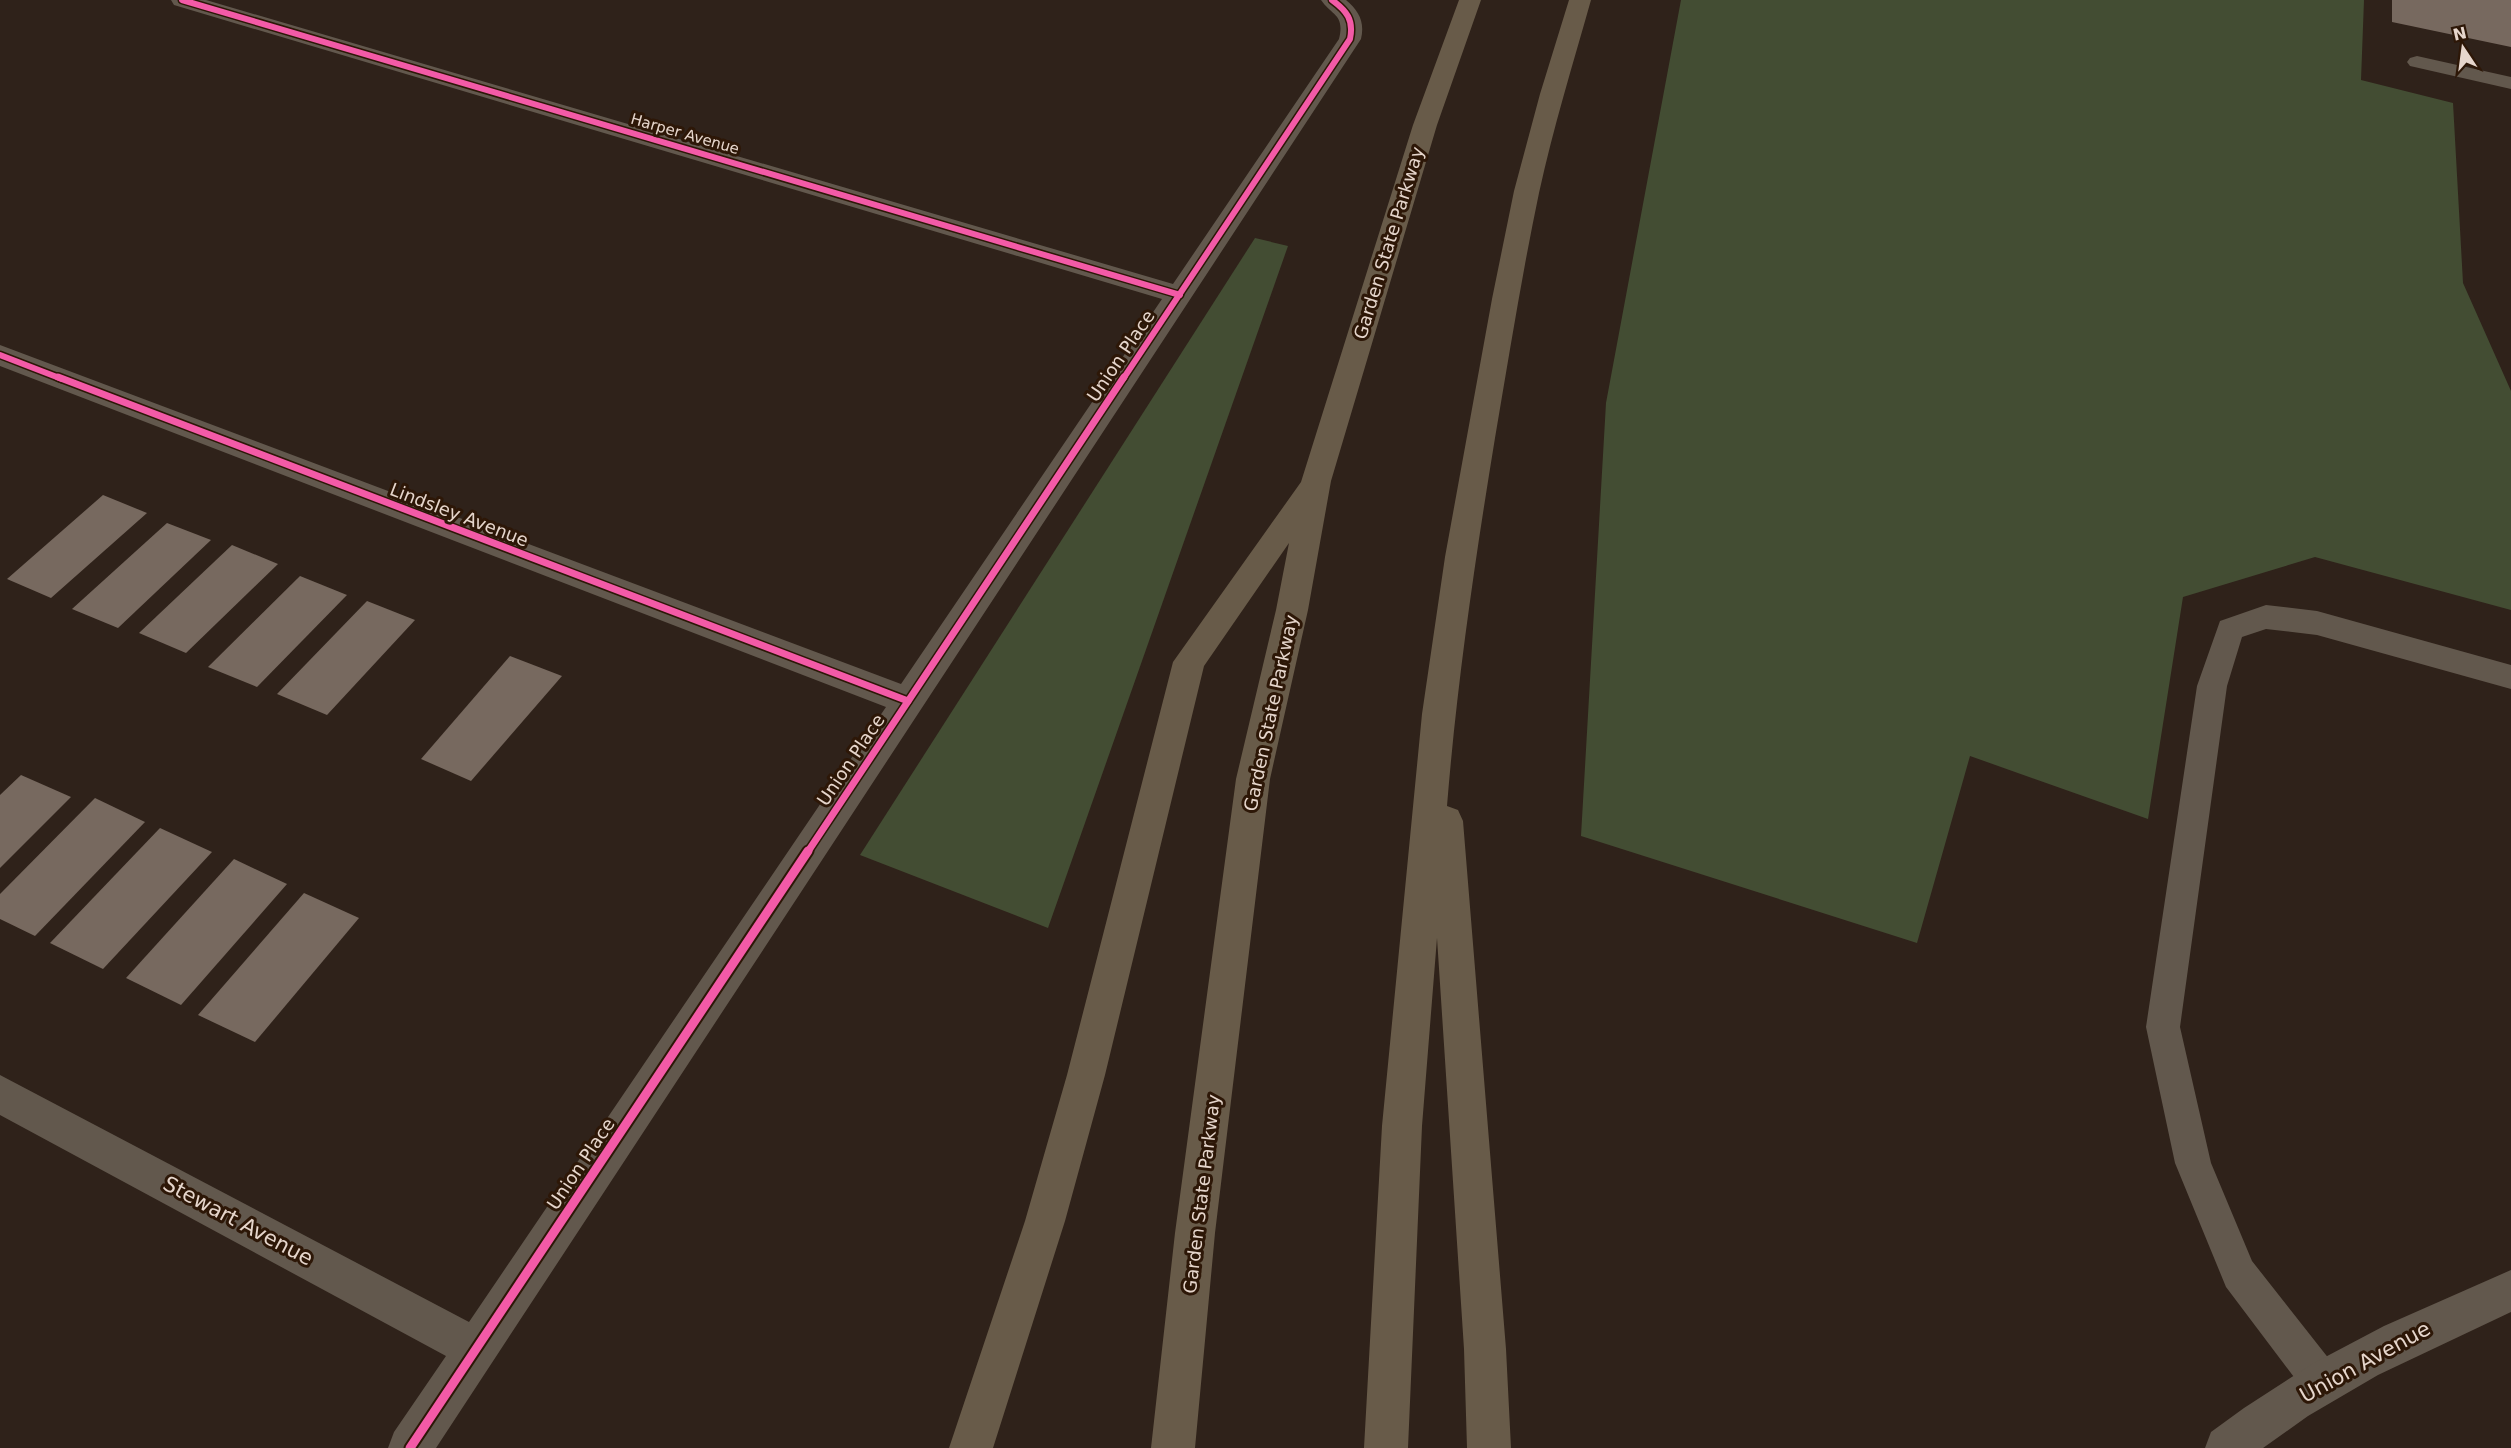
<svg xmlns="http://www.w3.org/2000/svg" width="2511" height="1448" font-family="'DejaVu Sans',sans-serif">
<style>
.green{fill:#434d33}
.building{fill:#77695f}
.lines{fill:none;stroke-linecap:round;stroke-linejoin:round}
.lane{fill:#62584d;fill-rule:evenodd}
.street{fill:#62584d;fill-rule:evenodd}
.highway{fill:#685b49;fill-rule:evenodd}
.cycleway-far2-casing{stroke:#2d1707;stroke-width:9}
.cycleway-far1-casing{stroke:#2d1707;stroke-width:10}
.cycleway-casing{stroke:#2d1707;stroke-width:13}
.cycleway-far2{stroke:#f35aa7;stroke-width:6}
.cycleway-far1{stroke:#f35aa7;stroke-width:7}
.cycleway{stroke:#f35aa7;stroke-width:9}
.labels{text-anchor:middle;stroke-width:6;stroke-linejoin:round;paint-order:stroke}
.far-street-label{font-size:15px;fill:#e6d6cc;stroke:#2d1707}
.street-label{font-size:18px;fill:#e6d6cc;stroke:#2d1707}
.near-street-label{font-size:21px;fill:#e6d6cc;stroke:#2d1707}
</style>
<rect width="100%" height="100%" fill="#2f221a"/>
<g class="green">
<polygon points="1681,0 2364,0 2361,80 2453,103 2463,283 2511,391 2511,610 2315,557 2183,597 2148,819 1970,756 1917,943 1581,836 1606,403"/>
<polygon points="1255,238 1288,246 1048,928 860,855"/>
</g>
<g class="building">
<polygon points="2392,0 2511,0 2511,47 2392,22"/>
<polygon points="103,495 147,513 51,598 7,579"/>
<polygon points="167,523 211,540 118,628 72,609"/>
<polygon points="232,545 278,564 186,653 139,633"/>
<polygon points="300,576 347,595 257,687 208,667"/>
<polygon points="367,601 415,620 327,715 277,694"/>
<polygon points="510,656 562,676 471,781 421,759"/>
<polygon points="21,775 71,797 0,868 0,795"/>
<polygon points="95,798 145,822 35,936 0,919 0,894"/>
<polygon points="160,828 212,852 103,969 50,943"/>
<polygon points="234,859 287,884 181,1005 126,978"/>
<polygon points="304,893 359,918 255,1042 198,1015"/>
</g>
<g class="lines">
<g class="lane">
<polygon points="2417,56 2511,77 2511,89 2410,66 2407,62 2410,58"/>
<polygon points="2266,605 2317,611 2511,665 2511,689 2317,635 2266,629 2242,637 2227,686 2180,1027 2211,1163 2252,1261 2337,1369 2342,1383 2337,1397 2323,1402 2309,1397 2226,1287 2175,1163 2146,1027 2197,686 2220,621"/>
</g>
<g class="street">
<path d="M 171,0 L 206,0 L 1173,284 L 1339,39 C 1345,14 1332,16 1321,0 L 1346,0 C 1359,11 1365,22 1361,39 L 436,1448 L 388,1448 L 394,1432 L 446,1356 L 0,1115 L 0,1075 L 469,1322 L 886,707 L 0,366 L 0,345 L 901,684 L 1162,299 L 174,5 Z"/>
<polygon points="2511,1270 2511,1312 2378,1375 2308,1416 2263,1448 2205,1448 2211,1432 2244,1408 2312,1364 2384,1326"/>
</g>
<g class="highway">
<polygon points="1459,0 1481,0 1437,125 1331,481 1308,610 1270,779 1215,1233 1195,1448 1151,1448 1175,1233 1236,779 1276,610 1289,543 1204,666 1105,1075 1065,1221 993,1448 949,1448 1025,1221 1067,1075 1173,662 1301,482 1413,125"/>
<path d="M 1569,0 L 1591,0 C 1573,64 1553,128 1539,193 C 1522,274 1509,356 1495,438 C 1475,560 1457,682 1447,806 L 1458,810 L 1463,821 L 1506,1349 L 1511,1448 L 1467,1448 L 1464,1349 L 1437,938 L 1422,1126 L 1408,1448 L 1364,1448 L 1382,1126 L 1422,714 L 1445,557 L 1492,299 L 1514,191 L 1540,94 Z"/>
</g>
<g class="cycleway-far2-casing">
<g id="cycleway-far2">
<polyline points="182,0 1180,295"/>
<polyline points="0,355 62,379"/>
<path d="M 1123,379 L 1350,39 C 1354,20 1347,11 1332,0"/>
</g>
</g>
<g class="cycleway-far1-casing">
<g id="cycleway-far1">
<polyline points="58,377 908,701"/>
<polyline points="807,853 1124,377"/>
</g>
</g>
<g class="cycleway-casing">
<polyline id="cycleway" points="410,1448 808,851"/>
</g>
<use href="#cycleway-far2" class="cycleway-far2"/>
<use href="#cycleway-far1" class="cycleway-far1"/>
<use href="#cycleway" class="cycleway"/>
</g>
<g class="labels">
<g class="far-street-label">
<text transform="translate(685 134) rotate(16)" y="5">Harper Avenue</text>
</g>
<g class="street-label">
<text transform="translate(1389 243) rotate(-73)" y="6">Garden State Parkway</text>
<text transform="translate(1121 356) rotate(-56)" y="6">Union Place</text>
<text transform="translate(459 515) rotate(21)" y="6">Lindsley Avenue</text>
<text transform="translate(1271 713) rotate(-78)" y="6">Garden State Parkway</text>
<text transform="translate(851 760) rotate(-56)" y="6">Union Place</text>
<text transform="translate(581 1164) rotate(-56)" y="6">Union Place</text>
<text transform="translate(1202 1194) rotate(-83)" y="6">Garden State Parkway</text>
</g>
<g class="near-street-label">
<text transform="translate(238 1221) rotate(28)" y="7">Stewart Avenue</text>
<text transform="translate(2365 1362) rotate(-29)" y="7">Union Avenue</text>
</g>
</g>
<g transform="translate(2463 48) rotate(347)" stroke="#2d1707" stroke-width="4.5" paint-order="stroke">
<path d="M0-4.5L10 22L0 15L-10 22Z" fill="#e6d6cc"/>
<text y="-9" font-size="16" font-weight="bold" text-anchor="middle" fill="#e6d6cc">N</text>
</g>
</svg>
